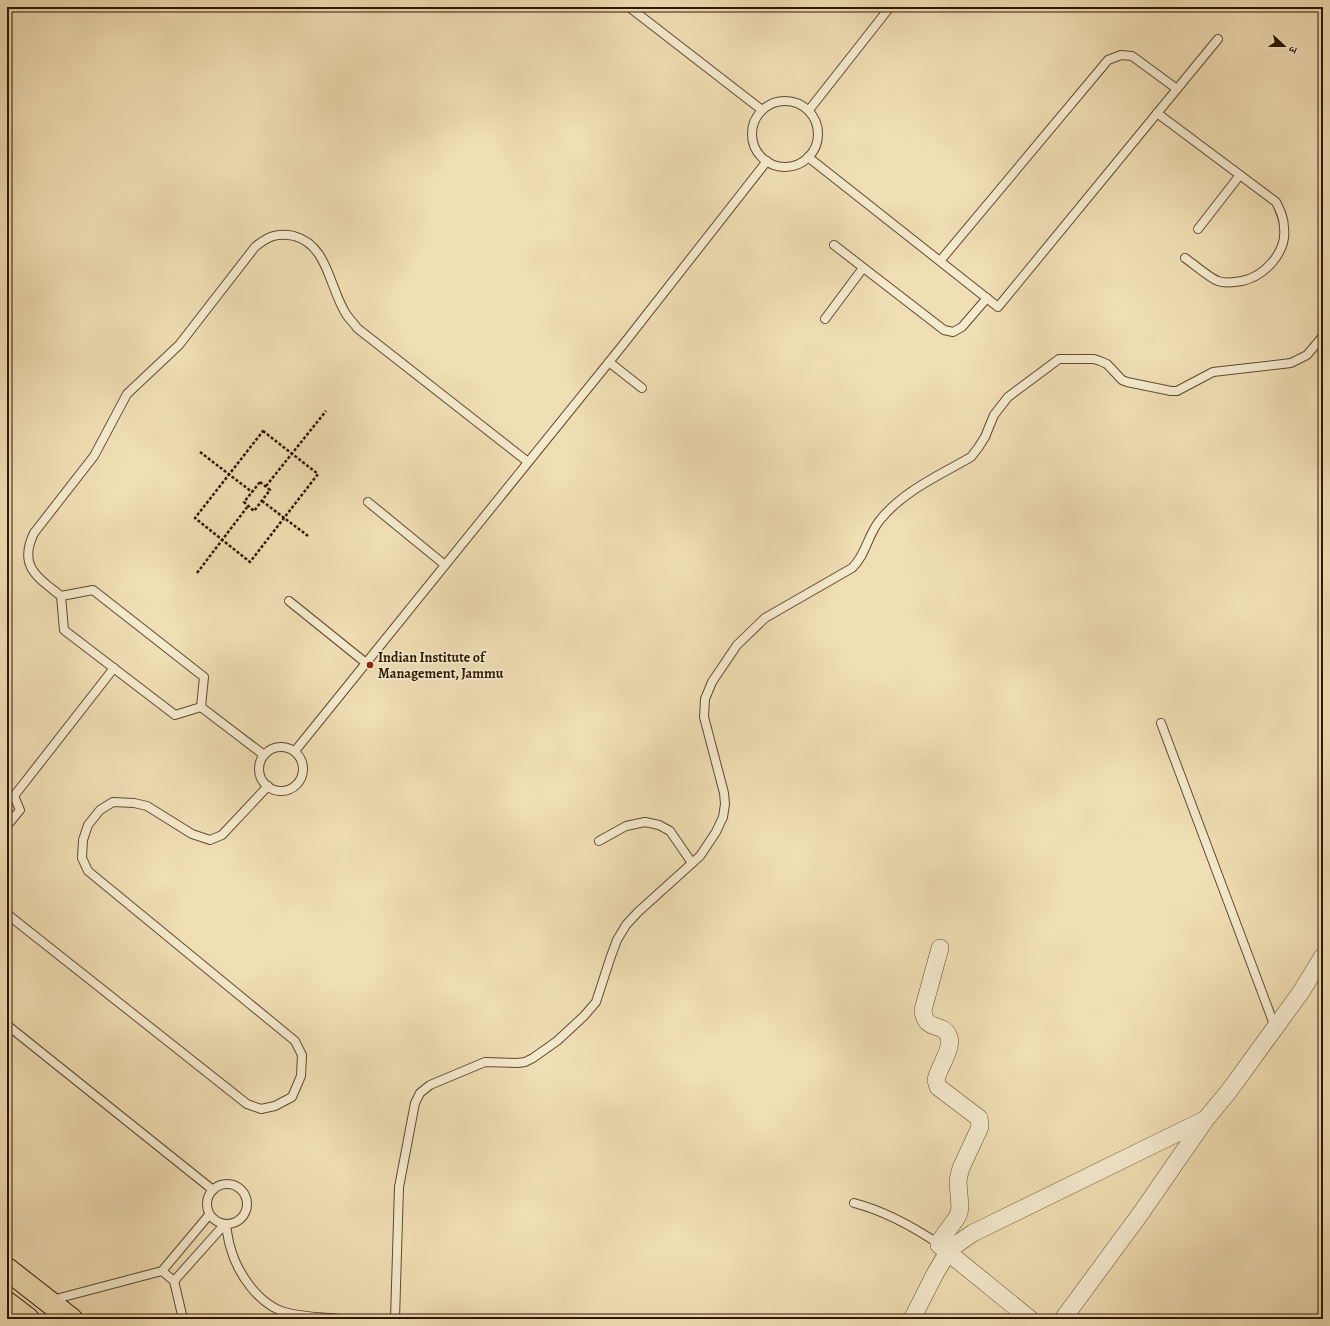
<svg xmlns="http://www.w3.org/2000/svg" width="1330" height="1326" font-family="Alegreya,'Noto Serif Devanagari',serif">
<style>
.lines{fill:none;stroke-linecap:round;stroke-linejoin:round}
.service-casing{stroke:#60492d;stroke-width:10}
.minor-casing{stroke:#60492d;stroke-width:18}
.trunk-casing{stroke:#301700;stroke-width:24}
.path{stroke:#301700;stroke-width:2.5;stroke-dasharray:3 2;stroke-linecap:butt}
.service{stroke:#f5eace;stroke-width:8}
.minor{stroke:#f5eace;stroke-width:17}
.trunk{stroke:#f0deb4;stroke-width:22}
.poi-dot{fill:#8f2418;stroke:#f5eace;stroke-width:1.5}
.labels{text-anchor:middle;stroke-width:3.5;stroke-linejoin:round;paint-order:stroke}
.poi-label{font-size:14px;font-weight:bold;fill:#301700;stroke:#f5eace;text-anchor:start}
</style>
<rect width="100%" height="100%" fill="#f0deb4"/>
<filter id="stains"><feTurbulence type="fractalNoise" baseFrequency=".005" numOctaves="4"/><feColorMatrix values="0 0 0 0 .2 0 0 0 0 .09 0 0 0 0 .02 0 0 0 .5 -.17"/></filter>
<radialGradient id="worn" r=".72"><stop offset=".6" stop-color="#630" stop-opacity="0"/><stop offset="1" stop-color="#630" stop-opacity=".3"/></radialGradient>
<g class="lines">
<g class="service-casing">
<g id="service">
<polyline points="629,7 762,110"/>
<circle cx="785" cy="134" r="33"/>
<polyline points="809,110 890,7"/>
<path d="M 1157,113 L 1276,202 C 1280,210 1284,218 1284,228 C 1287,252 1265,276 1242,281 C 1234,282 1225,284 1218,281 C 1208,277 1194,264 1185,258"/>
<polyline points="808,157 998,307 1218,39"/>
<polyline points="1198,229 1240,175"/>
<polyline points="834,245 944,330 953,332 962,327 987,298"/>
<polyline points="940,261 1108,60 1121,55 1132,56 1177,89"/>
<polyline points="825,319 863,268"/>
<polyline points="609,362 642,388"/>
<polyline points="368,502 445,565"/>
<polyline points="61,596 64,630 175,715 201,707"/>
<polyline points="289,601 366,663"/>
<path d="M 201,707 L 204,677 L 93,590 L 61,596 C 37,577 18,566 34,533 L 94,456 L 127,394 L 179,345 L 255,247 C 267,237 277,232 294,236 C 328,245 329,287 346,314 C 349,319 354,323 357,328 L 528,462"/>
<polyline points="201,707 264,755"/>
<polyline points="1161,723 1275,1027"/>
<circle cx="281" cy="769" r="22"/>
<polyline points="295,751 622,346 767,161"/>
<polyline points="14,796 114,668"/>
<polyline points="7,821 10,822 20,810 14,796"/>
<polyline points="599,841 626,826 645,822 659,825 670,831 692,863"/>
<polyline points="7,914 247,1104 261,1109 275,1106 292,1097 301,1076 302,1055 295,1041 88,871 82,858 83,840 88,825 100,810 113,802 134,803 147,806 192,834 210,840 222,835 268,786"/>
<polyline points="7,1025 213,1190"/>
<circle cx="227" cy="1204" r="20"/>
<path d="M 854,1203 C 885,1211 912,1226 939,1244"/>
<path d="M 226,1225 C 227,1231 228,1239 230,1246 C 237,1273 259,1306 288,1313 C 304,1317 323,1317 340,1319"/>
<polyline points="162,1271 209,1215"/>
<polyline points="174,1281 224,1225"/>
<polyline points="52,1300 162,1271 174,1281 183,1319"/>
<path d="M 395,1319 L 399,1187 L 415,1103 L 420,1093 L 430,1085 L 485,1062 L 517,1063 L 525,1062 L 533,1058 L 557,1041 L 584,1016 L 596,1002 L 611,956 L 617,940 L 626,925 L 638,912 L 700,856 L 716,832 L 723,817 L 725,804 L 724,793 L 704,717 L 705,699 L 712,682 L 737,645 L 765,618 L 852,568 C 866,555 868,534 880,520 C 903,491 940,475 971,457 L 978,448 L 985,437 L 994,415 L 1008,397 L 1059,359 L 1094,359 L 1100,361 L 1107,364 L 1122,380 L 1127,382 L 1171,391 L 1177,391 L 1213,372 L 1291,363 L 1307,355 L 1323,336"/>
</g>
</g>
<g class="minor-casing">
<g id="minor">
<path d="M 940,948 L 923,1010 C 925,1032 942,1022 948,1035 C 955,1046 938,1068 936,1080 L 938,1087 L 979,1118 L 980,1127 L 961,1168 L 959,1175 L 958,1182 L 960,1207 L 959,1213 L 956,1219 L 939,1242 L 939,1245 L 1030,1319"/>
<polyline points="912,1319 936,1272 948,1252 954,1246 973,1233 1204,1120"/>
<polyline points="1063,1319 1141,1213 1206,1119 1229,1091 1301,992 1323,956"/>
</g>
</g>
<g class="trunk-casing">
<g id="trunk">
<polyline points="7,1269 71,1319"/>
<polyline points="7,1303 28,1319"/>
</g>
</g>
<g class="path">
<polygon points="263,431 318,474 250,562 195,518"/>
<polyline points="200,452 252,492"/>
<polygon points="260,482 270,490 254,511 244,502"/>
<polyline points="266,486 326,411"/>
<polyline points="262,501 308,536"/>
<polyline points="197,573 248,506"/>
</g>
<use href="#service" class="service"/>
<use href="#minor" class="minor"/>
<use href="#trunk" class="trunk"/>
</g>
<circle class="poi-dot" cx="370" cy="665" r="4"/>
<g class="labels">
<g class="poi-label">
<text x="378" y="662">Indian Institute of<tspan x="378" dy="16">Management, Jammu</tspan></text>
</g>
</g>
<rect width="1330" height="1326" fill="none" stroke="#f0deb4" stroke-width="24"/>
<rect x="8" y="8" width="1314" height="1310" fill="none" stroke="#301700" stroke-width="2"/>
<rect x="12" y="12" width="1306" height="1302" fill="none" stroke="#301700"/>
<g transform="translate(1284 46) rotate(112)" stroke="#f5eace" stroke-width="3" paint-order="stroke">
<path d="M0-3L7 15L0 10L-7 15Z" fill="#301700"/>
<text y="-6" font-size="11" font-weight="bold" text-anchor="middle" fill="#301700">उ</text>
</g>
<rect width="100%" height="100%" filter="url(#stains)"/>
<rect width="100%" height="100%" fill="url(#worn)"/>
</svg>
